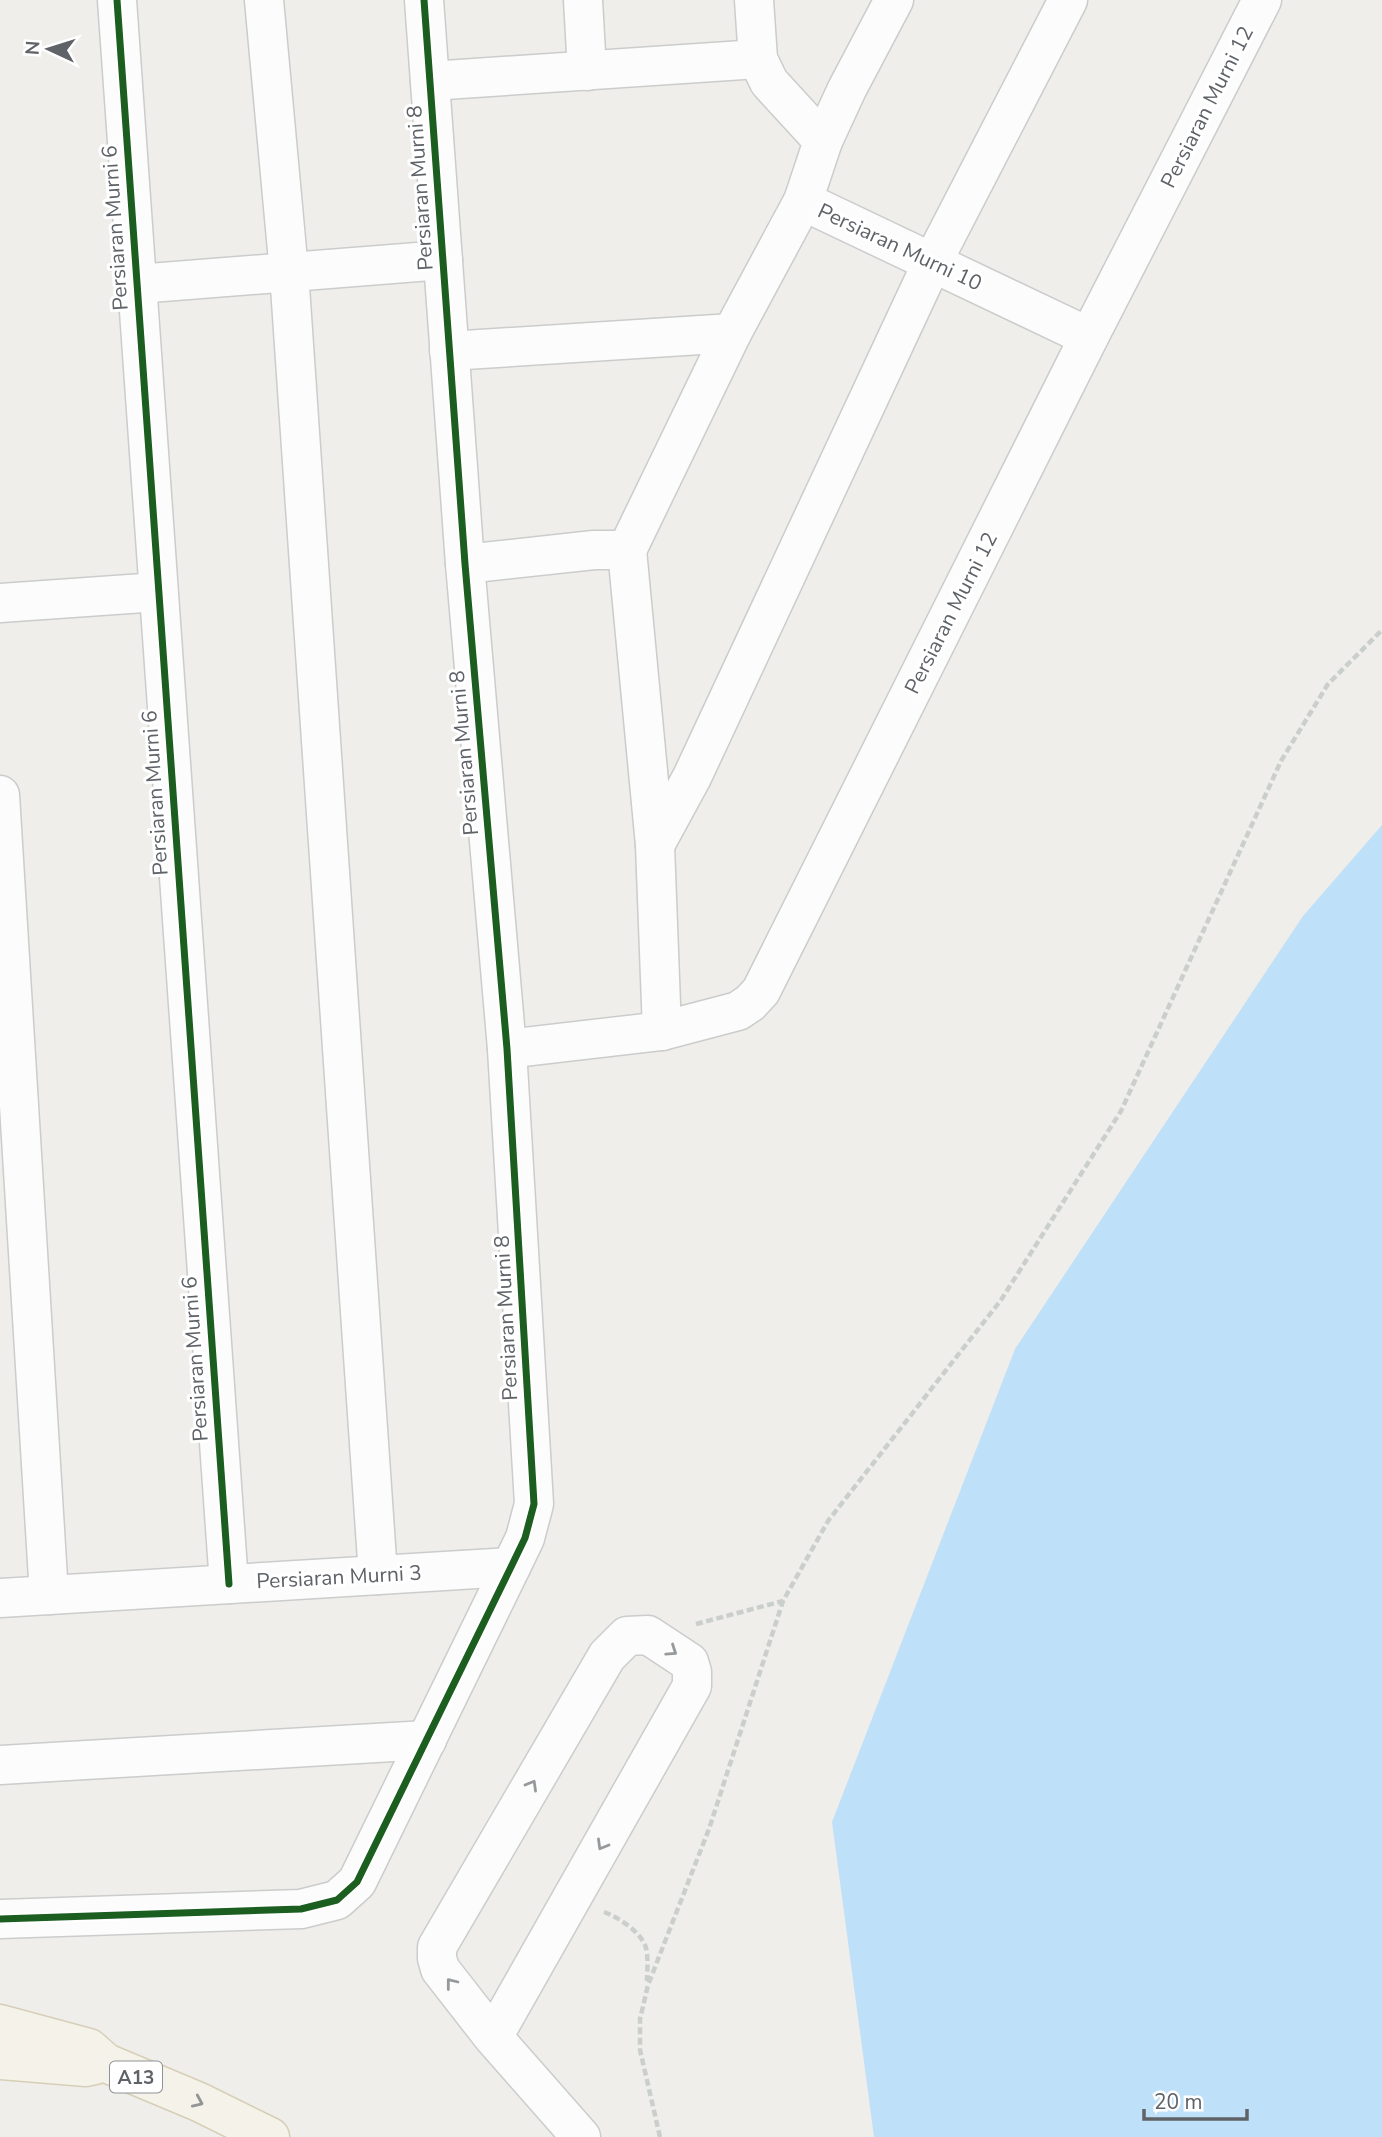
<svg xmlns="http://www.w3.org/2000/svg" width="1382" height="2137" font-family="'Nunito Sans',sans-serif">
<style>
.water{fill:#bfe0f9}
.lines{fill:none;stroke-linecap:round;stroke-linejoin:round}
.minor-casing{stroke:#cbcccc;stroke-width:41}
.major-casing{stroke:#d7ceb8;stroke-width:41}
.path{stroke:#cacfcc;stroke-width:4.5;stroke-dasharray:7 3.5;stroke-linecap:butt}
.minor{stroke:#fdfcfc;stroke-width:38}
.major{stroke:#f4f2e9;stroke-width:38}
.cycleway-casing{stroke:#fff;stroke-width:11}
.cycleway{stroke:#1b5e20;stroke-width:7}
.oneway{stroke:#96999c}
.oneway2{stroke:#939595}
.labels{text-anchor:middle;stroke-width:6;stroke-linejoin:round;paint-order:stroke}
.shield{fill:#fff;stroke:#8f9295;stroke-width:2}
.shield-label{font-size:19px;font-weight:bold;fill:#5f6368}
.street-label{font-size:21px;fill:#5f6368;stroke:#fff}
</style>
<rect width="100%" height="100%" fill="#efeeea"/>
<polygon class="water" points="1382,825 1382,2137 874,2137 832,1822 1015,1349 1303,916"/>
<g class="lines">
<g class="minor-casing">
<g id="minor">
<polyline points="117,0 229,1584"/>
<polyline points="264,0 289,272 378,1575"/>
<polyline points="583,0 587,71"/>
<polyline points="430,81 758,59"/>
<polyline points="823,141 847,89 894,0"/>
<polyline points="803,201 1089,337"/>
<polyline points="137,284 443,260"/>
<polyline points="449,351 732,333"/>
<polyline points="627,550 655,845 662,1031"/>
<polyline points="465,564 594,550 627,550 732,333 803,201 823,141 769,82 758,59 754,0"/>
<polyline points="0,603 158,592"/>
<polyline points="0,795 49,1595"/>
<polyline points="655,845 692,777 932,263 1068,0"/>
<polyline points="507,1049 662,1031 738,1011 750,1003 761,991 1089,337 1262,0"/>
<polyline points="0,1598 511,1567"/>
<polyline points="0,1765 427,1740"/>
<polyline points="0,1919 301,1909 337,1900 357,1882 511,1567 525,1538 534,1504 507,1049 465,564 424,0"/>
<polyline points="493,2037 692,1686 692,1672 689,1662 648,1635 627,1636 607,1656 437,1947 437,1958 440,1969 493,2037 581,2137"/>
</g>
</g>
<g class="major-casing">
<g id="major">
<polyline points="0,2024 89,2048 106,2063 199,2102 270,2137"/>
<polyline points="0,2060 86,2067 95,2065"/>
</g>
</g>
<g class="path">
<polyline points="696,1624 783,1601"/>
<path d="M 604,1912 C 618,1917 639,1931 645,1945 C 649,1955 647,1971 647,1981"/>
<polyline points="660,2137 640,2050 640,2019 648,1985 709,1829 783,1601 828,1521 1001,1300 1121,1111 1281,761 1328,684 1382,630"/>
</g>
<use href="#minor" class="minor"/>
<use href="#major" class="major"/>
<g class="cycleway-casing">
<g id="cycleway">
<polyline points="117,0 229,1584"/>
<polyline points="0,1919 301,1909 337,1900 357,1882 511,1567 525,1538 534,1504 507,1049 465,564 424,0"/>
</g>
</g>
<use href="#cycleway" class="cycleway"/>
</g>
<defs><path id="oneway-chevron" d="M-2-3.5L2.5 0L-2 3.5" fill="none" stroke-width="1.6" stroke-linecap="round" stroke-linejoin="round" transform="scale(1.75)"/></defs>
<g class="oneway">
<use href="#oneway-chevron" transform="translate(672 1651) rotate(34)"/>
<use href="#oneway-chevron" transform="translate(532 1785) rotate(-60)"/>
<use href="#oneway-chevron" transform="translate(602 1845) rotate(120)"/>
<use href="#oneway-chevron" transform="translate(451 1983) rotate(-128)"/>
</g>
<use class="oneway2" href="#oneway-chevron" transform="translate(198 2102) rotate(24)"/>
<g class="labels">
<rect class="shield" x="110" y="2061.5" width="52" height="31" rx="5"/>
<g class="shield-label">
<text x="136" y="2084">A13</text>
</g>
<g class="street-label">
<text transform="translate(1207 107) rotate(-63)" y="7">Persiaran Murni 12</text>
<text transform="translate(420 188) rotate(-94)" y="7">Persiaran Murni 8</text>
<text transform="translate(115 228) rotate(-94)" y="7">Persiaran Murni 6</text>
<text transform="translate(900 247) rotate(25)" y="7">Persiaran Murni 10</text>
<text transform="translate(951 613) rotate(-63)" y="7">Persiaran Murni 12</text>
<text transform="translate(464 753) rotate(-95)" y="7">Persiaran Murni 8</text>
<text transform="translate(155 793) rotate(-94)" y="7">Persiaran Murni 6</text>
<text transform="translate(506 1318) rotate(-93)" y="7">Persiaran Murni 8</text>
<text transform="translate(195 1359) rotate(-94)" y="7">Persiaran Murni 6</text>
<text transform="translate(339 1577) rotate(-3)" y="7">Persiaran Murni 3</text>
</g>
</g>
<g transform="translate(49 49) rotate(274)" stroke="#ffffff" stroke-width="5" paint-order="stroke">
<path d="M0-5L12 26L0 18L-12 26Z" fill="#5f6368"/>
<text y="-10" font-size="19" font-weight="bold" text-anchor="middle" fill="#5f6368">N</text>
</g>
<path d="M1144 2109v10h103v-10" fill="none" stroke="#5f6368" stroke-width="3.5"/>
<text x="1154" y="2109" font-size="21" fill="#5f6368" stroke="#ffffff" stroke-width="5" paint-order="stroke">20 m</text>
</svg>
